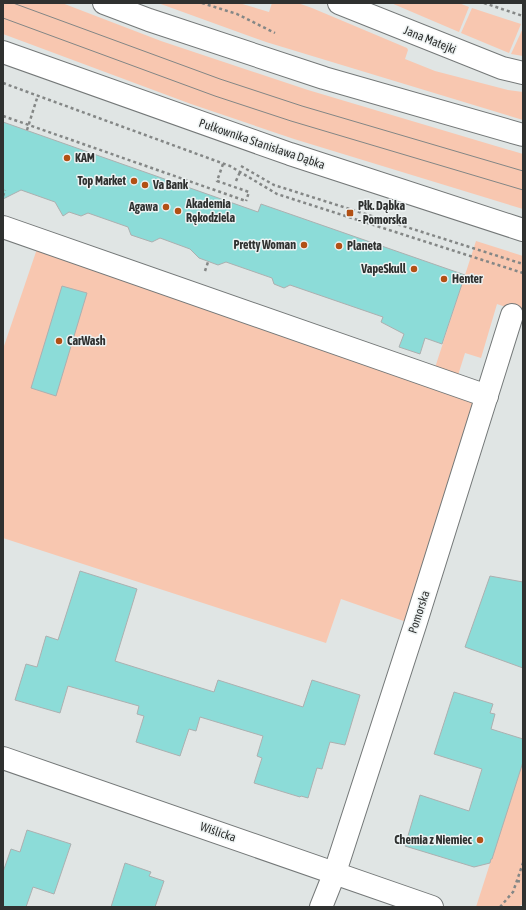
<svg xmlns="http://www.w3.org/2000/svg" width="526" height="910" font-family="'Asap Condensed',sans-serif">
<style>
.green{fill:#f8c7b0}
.building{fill:#8cdcd8;stroke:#acb0b0}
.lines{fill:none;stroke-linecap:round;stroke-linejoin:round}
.minor-casing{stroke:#747878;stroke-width:24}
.path{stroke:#848786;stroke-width:2.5;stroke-dasharray:3 3;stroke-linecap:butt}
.minor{stroke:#fff;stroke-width:22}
.tram{stroke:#828685;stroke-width:1}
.path-bridge{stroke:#848786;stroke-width:2.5;stroke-dasharray:3 3;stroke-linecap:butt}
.poi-dot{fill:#b25014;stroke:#edf2f2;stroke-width:1.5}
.labels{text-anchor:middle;stroke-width:3;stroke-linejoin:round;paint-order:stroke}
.street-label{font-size:12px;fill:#2f3130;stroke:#edf2f2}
.poi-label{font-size:12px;font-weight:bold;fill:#2f3130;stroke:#edf2f2;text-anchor:start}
</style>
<rect width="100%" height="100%" fill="#e0e5e4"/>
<g class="green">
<polygon points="3,3 62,3 161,41 308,90 523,154 523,209 294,139 191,104 3,34"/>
<polygon points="158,3 239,3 269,12 272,3 298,3 312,8 407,48 408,50 405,59 435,71 508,90 523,92 523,120 266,42"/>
<polygon points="391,3 459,3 469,7 459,32"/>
<polygon points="472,8 521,24 509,53 461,33"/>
<polygon points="523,28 523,56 511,54"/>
<polygon points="40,240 432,377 476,241 523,256 523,313 497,304 481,358 465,353 455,385 487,396 415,625 341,599 326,643 3,538 3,349"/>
<polygon points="523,761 523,904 518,907 476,907"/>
</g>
<g class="building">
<polygon points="3,122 258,212 261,204 465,275 442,344 425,338 420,354 399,347 404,334 381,322 383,317 290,285 284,288 274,284 272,278 226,262 218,265 199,258 190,249 160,238 152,242 131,235 128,227 88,213 81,216 69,212 63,216 55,202 21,190 3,199"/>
<polygon points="62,286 87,293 56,396 31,388"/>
<polygon points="80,571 137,589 115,661 214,692 218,680 303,707 312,680 360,695 345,745 330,742 322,769 317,768 308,798 301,796 300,797 254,783 262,758 257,756 263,736 200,717 196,731 189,729 180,756 136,742 144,716 137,714 139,706 68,686 60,713 15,700 26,664 37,667 46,636 58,640"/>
<polygon points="490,576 523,582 523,668 465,647"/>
<polygon points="454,692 493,704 490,713 495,714 491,729 523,739 523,762 492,859 491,859 490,863 474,867 405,846 420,795 469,811 482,769 434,754"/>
<polygon points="27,830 71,844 54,894 33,887 26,907 3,907 3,872 11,849 20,852"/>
<polygon points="125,863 151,872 149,876 164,881 155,907 111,907"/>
</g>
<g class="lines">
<g class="minor-casing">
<g id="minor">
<polyline points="104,3 149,20 324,78 523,135"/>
<polyline points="339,3 502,68 523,73"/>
<polyline points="3,52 290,154 523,230"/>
<polyline points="3,227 487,396"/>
<polyline points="3,758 432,907"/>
<polyline points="321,907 335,872 415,625 512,315"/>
</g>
</g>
<g class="path">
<polyline points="202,3 237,14 275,33"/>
<polyline points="484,3 523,16"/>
<polyline points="3,83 230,166 277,194 523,273"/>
<polyline points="27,130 38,95"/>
<polyline points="223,164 217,181 249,192 246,201"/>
<polyline points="241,166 274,185 523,264"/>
<polyline points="236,181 240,172"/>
<polyline points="3,196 5,190"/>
<polyline points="205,271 208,262"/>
<polyline points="517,881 523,882"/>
<polyline points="500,907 513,892 523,863"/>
</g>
<use href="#minor" class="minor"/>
<g class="tram">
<polyline points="13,3 220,79 302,106 523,171"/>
<polyline points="3,18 215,96 291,121 523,190"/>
</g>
<polyline class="path-bridge" points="3,116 246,201"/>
</g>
<g class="poi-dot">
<circle cx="67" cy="158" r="4"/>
<circle cx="134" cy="181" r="4"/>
<circle cx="145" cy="185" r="4"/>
<circle cx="166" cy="207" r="4"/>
<circle cx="178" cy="211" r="4"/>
<rect x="346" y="209" width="8" height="8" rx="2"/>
<circle cx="304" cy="245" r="4"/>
<circle cx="339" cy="246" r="4"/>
<circle cx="414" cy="269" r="4"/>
<circle cx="444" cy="279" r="4"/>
<circle cx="59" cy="341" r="4"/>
<circle cx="480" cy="840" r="4"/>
</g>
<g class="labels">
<g class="street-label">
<text transform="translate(430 40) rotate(22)" y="4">Jana Matejki</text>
<text transform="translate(262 144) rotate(19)" y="4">Pułkownika Stanisława Dąbka</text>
<text transform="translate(419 612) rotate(-72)" y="4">Pomorska</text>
<text transform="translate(218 832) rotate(19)" y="4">Wiślicka</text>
</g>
<g class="poi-label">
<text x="75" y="162">KAM</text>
<text x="126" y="185" text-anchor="end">Top Market</text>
<text x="153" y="189">Va Bank</text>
<text x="186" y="208">Akademia<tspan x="186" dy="14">Rękodziela</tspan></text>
<text x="358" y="210">Płk. Dąbka<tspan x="358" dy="14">- Pomorska</tspan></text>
<text x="158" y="211" text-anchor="end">Agawa</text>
<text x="296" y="249" text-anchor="end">Pretty Woman</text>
<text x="347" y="250">Planeta</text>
<text x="406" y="273" text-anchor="end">VapeSkull</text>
<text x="452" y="283">Henter</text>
<text x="67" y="345">CarWash</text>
<text x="472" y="844" text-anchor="end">Chemia z Niemiec</text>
</g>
</g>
<rect width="526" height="910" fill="none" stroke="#2f3130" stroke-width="8"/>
</svg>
